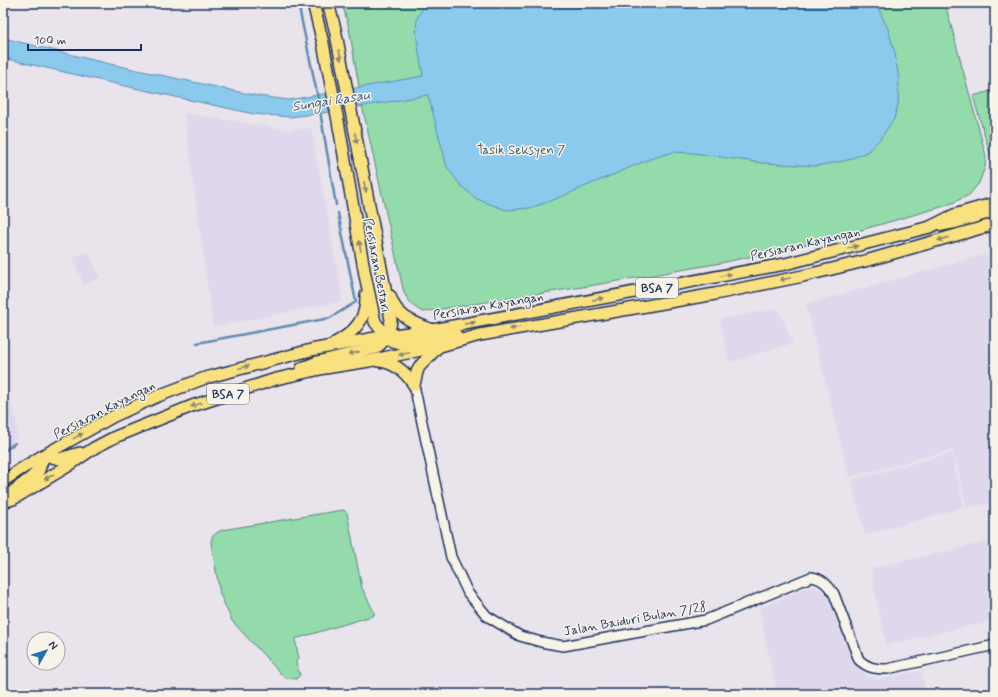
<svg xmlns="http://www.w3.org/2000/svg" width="998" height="697" font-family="Mynerve,sans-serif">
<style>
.built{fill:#dfd8ed}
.green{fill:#93dbaa;stroke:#578584}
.water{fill:#8bcaec;stroke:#5e8cb3}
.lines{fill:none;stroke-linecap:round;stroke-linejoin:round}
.stream{stroke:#5e8cb3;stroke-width:2.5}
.tertiary-casing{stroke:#1b2f5e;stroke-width:12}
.primary-casing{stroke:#1b2f5e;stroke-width:14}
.tertiary{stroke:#f7f3e8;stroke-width:9}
.primary{stroke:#fae180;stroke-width:11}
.oneway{fill:#8a886f}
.labels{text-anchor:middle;stroke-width:3;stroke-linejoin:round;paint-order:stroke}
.shield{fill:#f7f3e8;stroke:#5d6a87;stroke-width:1}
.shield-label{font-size:12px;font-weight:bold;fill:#1b2f5e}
.park-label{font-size:13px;fill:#395a71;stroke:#f7f3e8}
.street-label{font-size:13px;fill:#1b2f5e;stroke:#f7f3e8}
.water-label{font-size:14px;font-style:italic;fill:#375682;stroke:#f7f3e8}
</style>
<rect width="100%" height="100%" fill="#e9e3eb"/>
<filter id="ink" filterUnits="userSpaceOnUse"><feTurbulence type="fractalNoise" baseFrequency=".025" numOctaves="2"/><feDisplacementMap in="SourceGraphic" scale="8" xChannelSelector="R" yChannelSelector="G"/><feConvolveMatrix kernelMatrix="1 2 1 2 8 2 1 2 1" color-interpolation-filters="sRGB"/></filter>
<g filter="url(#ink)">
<g class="built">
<polygon points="184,113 289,130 311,128 343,301 213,327"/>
<polygon points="88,251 100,278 84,285 72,258"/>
<polygon points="984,255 995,261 995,502 967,508 953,450 849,477 806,304"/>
<polygon points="778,308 793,343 729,362 720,319"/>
<polygon points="3,375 17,423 17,435 11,444 3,450"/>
<polygon points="952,453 964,507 865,535 851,480"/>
<polygon points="995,540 995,620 886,645 871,572 873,568"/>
<polygon points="816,587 827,594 859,668 868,677 877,680 921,671 926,694 777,694 759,609 804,588"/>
</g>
<g class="green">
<path d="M 342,3 L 945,3 L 986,156 L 985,167 L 979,183 L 969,195 L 948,205 L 826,240 L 721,263 L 595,285 L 423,312 C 414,308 409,302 404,293 L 363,110 L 349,28 Z"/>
<polygon points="995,90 995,164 993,164 973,96"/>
<path d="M 343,510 L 345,511 L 347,513 L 362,588 L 374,612 L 374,615 L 372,616 L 295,639 L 299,659 L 296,661 L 296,663 L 300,675 L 296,679 L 286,678 L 283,676 L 232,621 L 220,594 L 211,542 C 212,534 216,533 222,530 Z"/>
</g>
<path class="water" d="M 427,3 L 874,3 L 879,10 L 888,29 L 895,53 L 899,81 L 898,105 L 894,119 L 880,139 L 867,152 L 848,160 L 816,166 L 763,163 L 693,153 L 674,152 L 650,159 L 551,201 L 530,208 L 506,210 L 477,199 L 461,186 L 447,167 L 428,95 L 323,113 L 290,117 L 254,114 L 116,84 L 3,58 L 3,38 L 110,64 L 258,96 L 289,100 L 423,76 C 421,62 414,32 417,19 C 419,13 423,8 427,3 Z"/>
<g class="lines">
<g class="stream">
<polyline points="298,3 318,98"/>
<polyline points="320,111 336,205"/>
<polyline points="197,343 330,318 356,302 338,213"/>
<polyline points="3,452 15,443"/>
</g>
<g class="tertiary-casing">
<path id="tertiary" d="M 414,385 L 451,557 L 468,593 L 487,616 L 520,636 L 541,642 L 563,646 L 706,620 L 811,577 C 822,578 828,585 834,594 L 859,660 C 868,668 875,669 887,669 L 995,645"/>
</g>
<g class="primary-casing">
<g id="primary">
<polyline points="313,3 323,43 338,121 365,275 375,322 386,336 392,341 402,344 456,335"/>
<polyline points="942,225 957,222 995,211"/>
<path d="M 390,296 C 396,316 412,322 430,329"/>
<path d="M 335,343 C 355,332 367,319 366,295"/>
<path d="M 378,361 C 394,362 405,371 414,385"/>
<path d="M 302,368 L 317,362 L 376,348 C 385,341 390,331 391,320 L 352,116 L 335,29 L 328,3"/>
<polyline points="414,385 417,372 419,367 439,346"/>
<polyline points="44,455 59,459 80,453"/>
<polyline points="3,481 21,469 44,455 114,416 158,396 205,378 311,350 386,336 432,330 785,264 930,227 954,215 995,203"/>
<polyline points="11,493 33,476 39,470 44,455"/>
<polyline points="3,502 13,499 68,466 94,448 115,437 192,406 276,379 325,368 369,361 407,353 440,346 480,335 715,294 803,276 869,260 995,224"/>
</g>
</g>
<use href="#tertiary" class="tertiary"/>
<use href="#primary" class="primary"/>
</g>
<defs><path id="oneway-solid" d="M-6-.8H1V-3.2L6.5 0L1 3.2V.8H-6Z"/></defs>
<g class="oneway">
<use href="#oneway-solid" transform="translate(340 55) rotate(79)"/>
<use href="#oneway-solid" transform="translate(356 138) rotate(79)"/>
<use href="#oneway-solid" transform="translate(365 187) rotate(79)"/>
<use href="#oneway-solid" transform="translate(943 239) rotate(164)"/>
<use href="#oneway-solid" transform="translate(360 246) rotate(-100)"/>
<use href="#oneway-solid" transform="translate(853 247) rotate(-14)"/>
<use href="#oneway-solid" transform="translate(726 275) rotate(-11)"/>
<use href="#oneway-solid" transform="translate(785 279) rotate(168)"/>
<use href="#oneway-solid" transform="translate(598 299) rotate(-11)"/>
<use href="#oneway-solid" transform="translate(470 323) rotate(-11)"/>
<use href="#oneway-solid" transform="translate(515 328) rotate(170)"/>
<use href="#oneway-solid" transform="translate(354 353) rotate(167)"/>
<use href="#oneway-solid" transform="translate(404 354) rotate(168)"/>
<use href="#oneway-solid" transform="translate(244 367) rotate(-15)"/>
<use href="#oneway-solid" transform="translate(196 405) rotate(161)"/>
<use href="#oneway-solid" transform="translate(78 436) rotate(-29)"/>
<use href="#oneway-solid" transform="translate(49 477) rotate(149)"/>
</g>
</g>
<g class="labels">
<g class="shield">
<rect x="636" y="278" width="42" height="20" rx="3"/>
<rect x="207" y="384" width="42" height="20" rx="3"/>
</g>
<g class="shield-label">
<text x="657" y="292">BSA 7</text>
<text x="228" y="398">BSA 7</text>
</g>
<g class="park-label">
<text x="521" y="154">Tasik Seksyen 7</text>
</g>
<g class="street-label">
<text transform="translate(805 243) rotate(-13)" y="5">Persiaran Kayangan</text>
<text transform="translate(378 265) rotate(79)" y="5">Persiaran Bestari</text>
<text transform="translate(488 305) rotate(-10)" y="5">Persiaran Kayangan</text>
<text transform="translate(104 409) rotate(-27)" y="5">Persiaran Kayangan</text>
<text transform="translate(635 618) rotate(-10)" y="5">Jalan Baiduri Bulan 7/28</text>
</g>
<g class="water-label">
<text transform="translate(331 100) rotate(-9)" y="5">Sungai Rasau</text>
</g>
</g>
<rect width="998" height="697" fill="none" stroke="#f7f3e8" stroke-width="16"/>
<rect x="8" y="8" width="982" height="681" fill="none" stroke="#1b2f5e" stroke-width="1.5" filter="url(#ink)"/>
<g transform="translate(46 651) rotate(51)"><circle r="19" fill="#f7f3e8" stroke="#9fa5b1"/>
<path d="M0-3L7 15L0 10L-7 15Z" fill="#1f6fb2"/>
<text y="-6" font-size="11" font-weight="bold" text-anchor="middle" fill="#1b2f5e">N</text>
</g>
<path d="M28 44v6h113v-6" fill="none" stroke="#1b2f5e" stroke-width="2"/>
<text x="34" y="44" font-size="12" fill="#1b2f5e" stroke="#f7f3e8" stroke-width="3" paint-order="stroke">100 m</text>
</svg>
